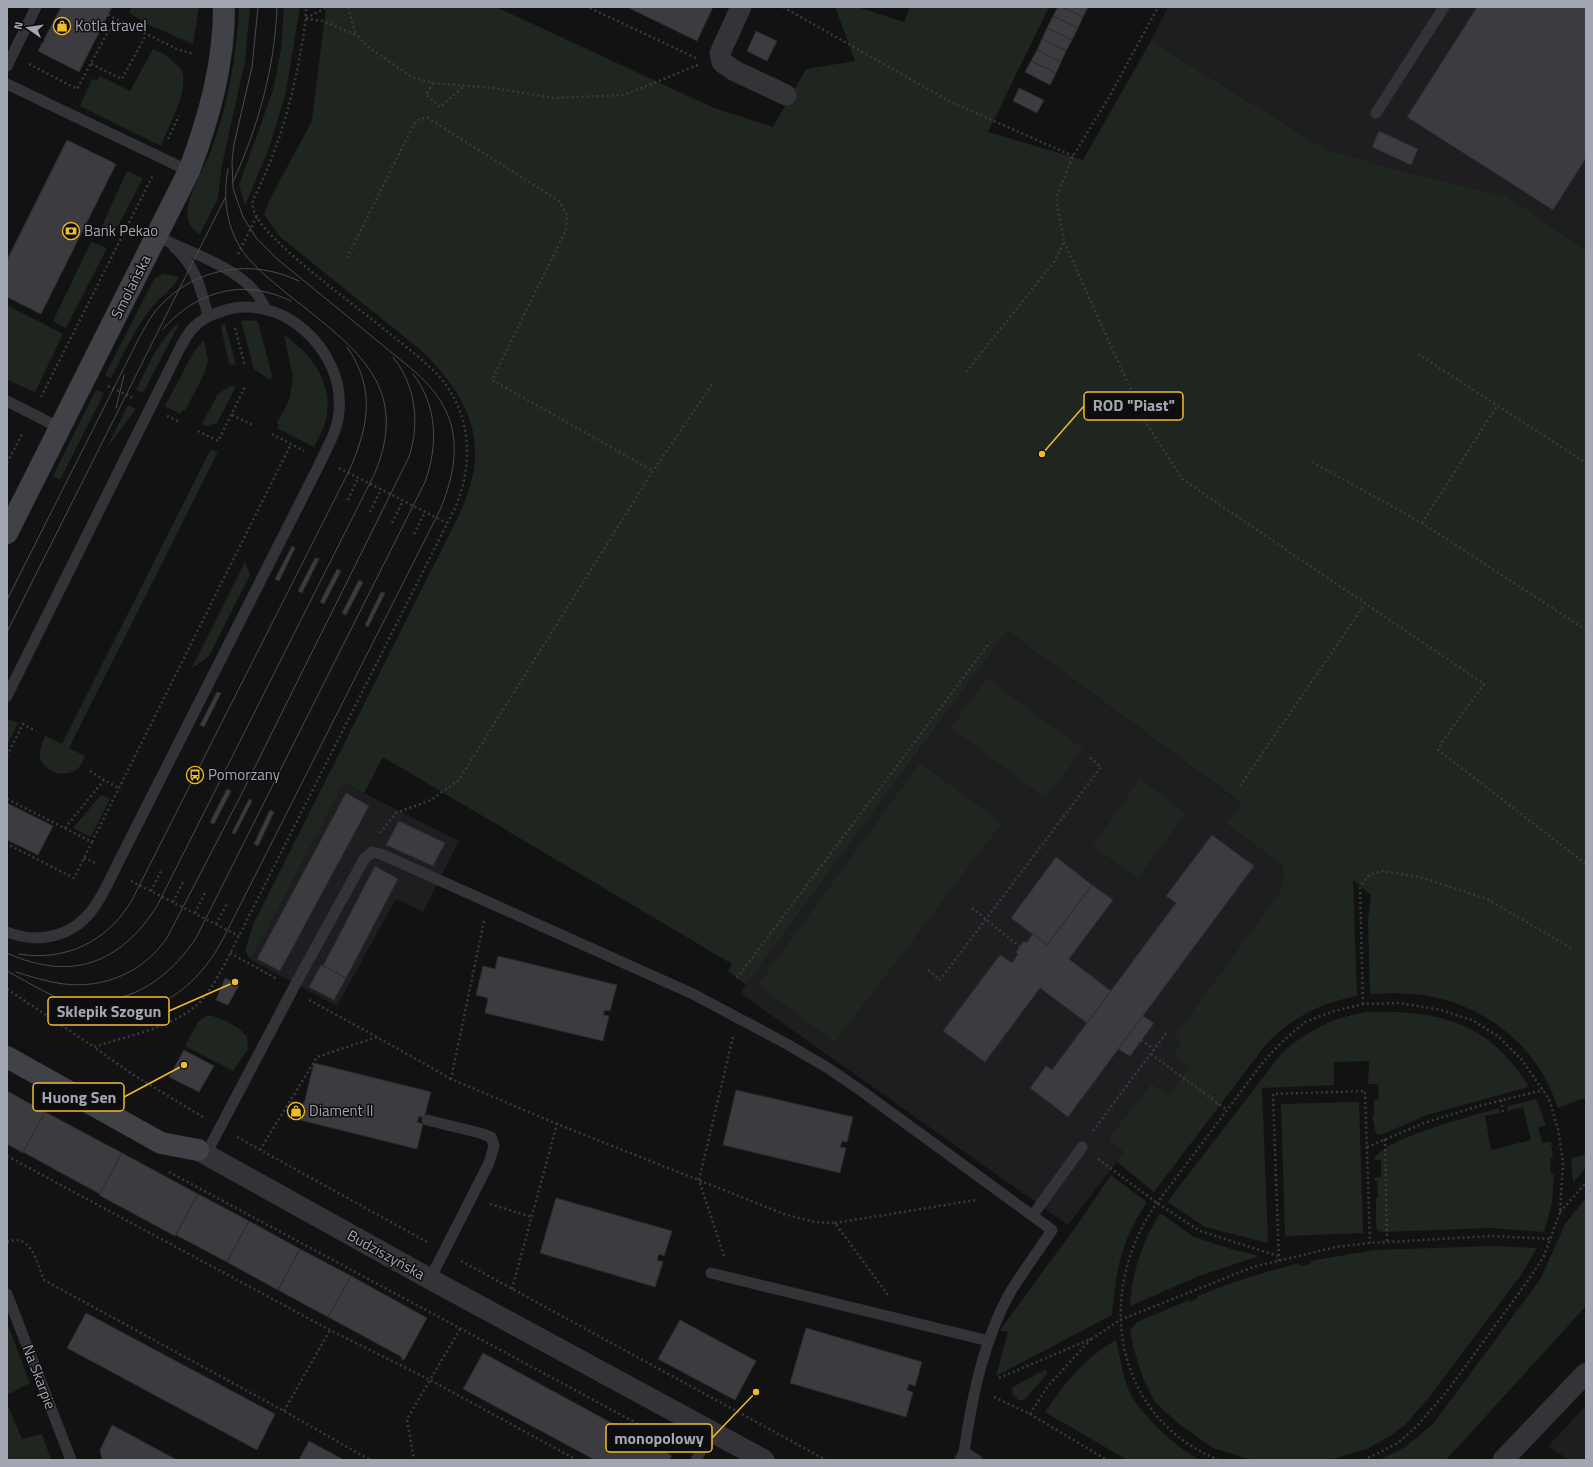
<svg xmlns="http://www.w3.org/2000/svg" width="1593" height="1467" font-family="'Titillium Web',sans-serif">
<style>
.built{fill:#1e1e20}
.green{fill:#1e261f}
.building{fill:#3c3c40;stroke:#2c2c2f}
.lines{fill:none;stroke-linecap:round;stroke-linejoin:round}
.path{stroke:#393a3f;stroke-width:2.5;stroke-dasharray:2 3;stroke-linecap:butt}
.lane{stroke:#333338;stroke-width:11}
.street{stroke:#333338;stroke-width:21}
.secondary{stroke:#414248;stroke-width:22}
.tram{stroke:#4a4b51;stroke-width:1}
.labels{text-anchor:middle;stroke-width:3;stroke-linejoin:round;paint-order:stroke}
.poi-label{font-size:15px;fill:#a3a7b4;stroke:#0d0d0e;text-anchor:start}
.street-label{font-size:15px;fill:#a3a7b4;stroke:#0d0d0e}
.leader{fill:none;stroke:#f1bc2c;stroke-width:1.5}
.callout-dot{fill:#f1bc2c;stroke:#0d0d0e;stroke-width:1.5}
.callout{fill:#0d0d0e;stroke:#f1bc2c;stroke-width:1.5}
.callout-label{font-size:16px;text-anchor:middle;font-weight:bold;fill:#a3a7b4}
</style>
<rect width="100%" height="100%" fill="#121213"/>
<g class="built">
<polygon points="1168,7 1586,7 1586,250 1507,196 1402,171 1325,149 1151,41"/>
<polygon points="1007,631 1338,875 1068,1225 740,993"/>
<polygon points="344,783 459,841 423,912 396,899 337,1006 251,960"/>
<polygon points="1586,1406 1586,1460 1569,1460 1548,1446"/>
</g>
<g class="green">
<polygon points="132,7 199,7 193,44 147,24 129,13"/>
<path d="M 239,7 L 250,7 L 245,61 L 222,165 L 218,198 L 200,234 C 190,229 186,219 188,208 C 189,193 206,165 212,148 C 228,103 237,55 239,7 Z"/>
<polygon points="284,7 300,7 286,92 280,112 269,148 245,206 239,185 273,90 281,50"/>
<path d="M 326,7 L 496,7 L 714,108 L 773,127 L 806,69 L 855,61 L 835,7 L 857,7 L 904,22 L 910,7 L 1049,7 L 988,132 L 1083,160 L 1151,41 L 1325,149 L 1402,171 L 1507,196 L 1586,250 L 1586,1099 L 1581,1099 L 1558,1108 C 1552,1092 1545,1076 1535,1062 C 1510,1027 1465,1000 1422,995 C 1405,993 1387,993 1370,994 L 1368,920 L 1371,895 L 1353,880 L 1357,996 C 1321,1003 1293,1017 1267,1043 L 1154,1192 L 1117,1162 L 1124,1152 L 1108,1139 L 1151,1084 L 1168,1095 L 1189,1067 L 1174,1054 L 1181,1043 L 1175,1036 L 1280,892 L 1285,877 L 1282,864 L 1227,824 L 1241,803 L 1007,631 L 746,985 L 728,971 L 732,964 L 383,757 L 364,793 L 344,783 L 251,960 L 245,951 L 253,925 L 460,513 C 491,445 472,401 422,351 L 279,236 L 264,214 L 271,197 L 312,121 Z"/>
<path d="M 153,49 L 166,55 L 182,70 C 183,75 184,80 183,86 C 183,101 167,129 161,146 L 80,106 L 92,79 L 97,80 L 100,76 L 130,91 Z"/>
<polygon points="127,171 143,178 114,234 101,228"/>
<polygon points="91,242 107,248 66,328 53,321"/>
<path d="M 164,274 L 179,277 C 173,290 158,298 149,311 C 133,331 123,355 111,378 L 105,375 L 152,283 L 155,278 Z"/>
<polygon points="7,305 63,334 35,392 7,380"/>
<polygon points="247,320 257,321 259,325 272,376 271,379 268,379 254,369 241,321"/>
<path d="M 180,322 L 143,393 L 136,390 C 148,366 159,339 180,322 Z"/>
<polygon points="223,324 225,324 236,365 229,364 221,327"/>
<path d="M 284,335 C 290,338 295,344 301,349 C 319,365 331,391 327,415 C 325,427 319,437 314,447 L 277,428 L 279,425 L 277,423 L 289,400 L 293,378 Z"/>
<polygon points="204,340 208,360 205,372 185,411 183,410 181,414 165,406 193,353"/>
<polygon points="230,386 236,386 217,423 205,426 202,424 218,394"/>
<polygon points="96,390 104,393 60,480 53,476"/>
<polygon points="128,405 136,409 106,449"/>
<path d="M 211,449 L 218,452 L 69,748 L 85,756 C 83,762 80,768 74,771 C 63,778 44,771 40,758 C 39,750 42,743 45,736 L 62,744 Z"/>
<polygon points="245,562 250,575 209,656 191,669"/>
<polygon points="987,678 1083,749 1046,798 951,728"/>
<polygon points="8,719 18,723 7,746 7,721"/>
<polygon points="920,763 1002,823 835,1042 758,985"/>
<polygon points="1140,779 1186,813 1138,878 1093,846"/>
<polygon points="101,795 110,799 91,837 73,828"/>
<path d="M 1367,1012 C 1438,1010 1490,1022 1529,1087 L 1427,1115 L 1381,1135 L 1376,1133 L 1372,1116 L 1374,1115 L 1374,1100 L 1379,1099 L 1378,1084 L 1368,1084 L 1369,1061 L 1334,1062 L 1334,1085 L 1262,1088 L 1268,1243 L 1205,1227 L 1169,1203 L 1168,1201 L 1281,1054 C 1306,1031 1333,1017 1367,1012 Z"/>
<path d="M 207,1015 C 223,1018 236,1025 247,1036 L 248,1049 L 233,1071 L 185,1046 L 198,1022 Z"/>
<path d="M 1536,1099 L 1546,1125 L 1538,1127 L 1542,1143 L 1551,1142 L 1553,1157 L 1550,1158 L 1551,1174 L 1554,1175 L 1552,1203 L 1544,1232 L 1491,1228 L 1383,1232 L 1378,1231 L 1376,1226 L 1376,1198 L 1378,1198 L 1377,1181 L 1375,1181 L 1375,1177 L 1381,1177 L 1381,1160 L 1374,1160 C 1380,1139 1476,1115 1499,1108 L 1500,1113 L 1485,1116 L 1491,1150 L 1531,1140 L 1523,1107 L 1507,1111 L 1508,1106 Z"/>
<polygon points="1359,1102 1363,1233 1285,1236 1281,1104"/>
<polygon points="1586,1153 1586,1167 1574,1182 1573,1182 1571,1158 1579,1157"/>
<path d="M 1111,1175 L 1147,1202 C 1121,1240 1116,1270 1112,1315 L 996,1376 L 1008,1332 L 1000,1330 L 1077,1225 Z"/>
<polygon points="1586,1198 1586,1306 1446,1460 1379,1460 1405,1447 1433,1424 1541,1278 1565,1224"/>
<path d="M 1160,1213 L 1194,1237 L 1231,1249 L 1259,1256 L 1199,1276 L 1130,1306 C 1132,1272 1142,1242 1160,1213 Z"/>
<path d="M 1495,1246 L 1537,1248 L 1521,1275 L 1430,1396 L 1405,1425 L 1388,1437 L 1367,1449 L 1329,1460 L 1252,1460 L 1213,1448 L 1179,1424 L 1155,1402 L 1144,1381 L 1133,1347 L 1130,1330 L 1137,1322 L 1189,1300 L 1190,1302 L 1198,1298 L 1198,1296 C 1231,1282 1265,1272 1299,1263 L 1300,1266 L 1311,1264 L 1310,1261 L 1374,1250 Z"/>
<polygon points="7,1323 30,1383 7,1395"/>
<path d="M 1116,1340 C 1120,1357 1124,1384 1133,1399 C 1147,1419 1178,1450 1201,1460 L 1127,1460 L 1045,1412 C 1067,1381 1082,1360 1116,1340 Z"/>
<polygon points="1044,1370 1047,1371 1047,1374 1024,1400 1018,1400 1012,1393 1013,1387"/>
<polygon points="7,1403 22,1439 42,1434 51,1460 7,1460"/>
</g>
<g class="building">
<polygon points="61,7 112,7 79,72 38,51"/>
<polygon points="627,7 713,7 697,41"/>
<polygon points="1058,7 1062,7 1083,17 1078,28 1053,16"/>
<polygon points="1062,7 1088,7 1083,17"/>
<polygon points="1477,7 1586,7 1586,158 1553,210 1407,117"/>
<polygon points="1053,16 1078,28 1072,40 1047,28"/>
<polygon points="1047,28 1072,40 1066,51 1042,39"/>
<polygon points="756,31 777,41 767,61 747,51"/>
<polygon points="1042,39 1066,51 1061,62 1037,50"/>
<polygon points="1037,50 1061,62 1056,73 1031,61"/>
<polygon points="1031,61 1056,73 1050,85 1025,72"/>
<polygon points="1019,88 1044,100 1037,113 1013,101"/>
<polygon points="1379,131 1418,149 1411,165 1372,147"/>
<polygon points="67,140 116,164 41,314 7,297 7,260"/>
<polygon points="292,546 295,548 279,581 275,579"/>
<polygon points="315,558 319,559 302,593 298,591"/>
<polygon points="337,569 341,571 324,604 320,602"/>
<polygon points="359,580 363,582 346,615 342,613"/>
<polygon points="381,592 385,593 368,627 365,625"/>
<polygon points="217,692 221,693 204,727 200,725"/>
<polygon points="227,789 231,791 214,824 210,822"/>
<polygon points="346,793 369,806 280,971 257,959"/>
<polygon points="249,799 252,801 235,834 232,833"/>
<polygon points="7,803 53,826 38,855 7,840"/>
<polygon points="270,810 274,812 258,846 254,844"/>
<polygon points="399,821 445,843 433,866 386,845"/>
<polygon points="1212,835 1254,866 1068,1117 1030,1088 1046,1066 1052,1070 1176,903 1166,896"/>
<polygon points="1056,857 1092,885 1047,945 1011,918"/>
<polygon points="375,866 398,879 346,978 323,966"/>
<polygon points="1092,885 1113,900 1069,959 1111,991 1087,1023 1040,988 985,1062 943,1031 1000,955 1012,963 1018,954 1016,952 1024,941 1026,943 1033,934 1047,945"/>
<polygon points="498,956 617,985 610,1011 605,1010 603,1015 609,1016 603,1041 485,1013 488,998 476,995 483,966 495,969"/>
<polygon points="321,965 346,978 334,1000 309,987"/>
<polygon points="225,978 239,985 228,1005 216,1000"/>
<polygon points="1143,1016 1154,1023 1130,1056 1118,1049"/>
<polygon points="184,1050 214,1066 199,1092 169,1077"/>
<polygon points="314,1063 431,1092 424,1118 419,1116 417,1122 423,1124 417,1149 300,1120"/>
<polygon points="736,1090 853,1117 847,1142 842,1141 840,1147 846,1148 840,1173 723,1145"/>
<polygon points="7,1091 45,1112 23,1153 7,1144"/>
<polygon points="292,1101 304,1104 300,1120 288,1117"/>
<polygon points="45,1112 122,1153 100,1194 23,1152"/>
<polygon points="122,1153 198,1194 175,1236 99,1195"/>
<polygon points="198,1194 249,1221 227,1262 176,1235"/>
<polygon points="556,1198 672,1231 664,1256 659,1254 657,1260 663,1262 655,1287 540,1253"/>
<polygon points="249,1221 300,1249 278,1290 227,1262"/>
<polygon points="300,1249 351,1276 328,1317 278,1290"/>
<polygon points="351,1276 427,1318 404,1360 401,1359 402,1357 328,1317"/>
<polygon points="86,1313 275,1414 257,1450 67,1348"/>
<polygon points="680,1320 756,1361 735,1400 658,1359"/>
<polygon points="806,1328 922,1362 915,1386 909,1384 907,1390 913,1392 906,1417 790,1383"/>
<polygon points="483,1353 672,1456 669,1460 595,1460 463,1389"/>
<polygon points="112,1425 177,1460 102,1460 100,1450"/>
<polygon points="309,1441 344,1460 299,1460"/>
</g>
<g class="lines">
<g class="path">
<polyline points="348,7 356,35"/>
<polyline points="783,7 951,102 1073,156"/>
<polyline points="590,8 696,58"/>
<polyline points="108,15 177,49 194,54"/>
<polyline points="306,18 327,7"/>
<polyline points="306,19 323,21 357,35 367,46 412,77 433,83 494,88 553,98 624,95 698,65"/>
<polyline points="29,64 77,89 115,19"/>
<polyline points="91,64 122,79 146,35"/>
<polyline points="433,83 426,95 440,107 463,87"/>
<polyline points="168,139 179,116"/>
<polyline points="1064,242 1145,421 1182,479 1484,684 1443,741 1438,750 1586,864"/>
<polyline points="238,254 257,216"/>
<polyline points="347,258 414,124 421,118 428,118 559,201 567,215 566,230 492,380 653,471"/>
<polyline points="235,328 245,366"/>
<polyline points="1418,354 1586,463"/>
<polyline points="966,372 1054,262 1064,242 1056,198 1073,156 1108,99 1158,7"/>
<polyline points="108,386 133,398"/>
<polyline points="41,397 153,175"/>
<polyline points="232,415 253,425"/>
<polyline points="167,416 180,422"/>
<polyline points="198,431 218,441 245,387"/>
<polyline points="272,434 304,451"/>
<polyline points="1312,462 1422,523 1586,630"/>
<polyline points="7,463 23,432"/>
<polyline points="339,468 447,523"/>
<polyline points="348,500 358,478"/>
<polyline points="370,512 381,489"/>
<polyline points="392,523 403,501"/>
<polyline points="1422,523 1497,406"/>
<polyline points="414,534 425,512"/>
<polyline points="7,756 23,724 36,731"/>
<polyline points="90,771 104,780"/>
<polyline points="1240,786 1365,604"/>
<polyline points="7,799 92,842 74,878 7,844"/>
<polyline points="65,828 104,780 119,788"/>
<polyline points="380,833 396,813 431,800 459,780 653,471 713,383"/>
<polyline points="92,842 291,444"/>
<polyline points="84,858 96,863"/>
<polyline points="131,881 239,936"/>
<polyline points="151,891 162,869"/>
<polyline points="173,902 184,880"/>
<polyline points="972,908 1020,947"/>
<polyline points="195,913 206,891"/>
<polyline points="484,921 451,1079 557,1124 784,1214 814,1222 835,1223 888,1295"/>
<polyline points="216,924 228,902"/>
<polyline points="230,953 277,979"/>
<polyline points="928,970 940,980 1101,767 1088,756"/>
<polyline points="737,978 990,642"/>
<polyline points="7,989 94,1047"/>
<polyline points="309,1000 377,1037"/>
<polyline points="1363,1004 1360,887 1369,875 1381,871 1420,877 1487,899 1571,948"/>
<polyline points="1141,1040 1154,1049"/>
<polyline points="1151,1054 1227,1110"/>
<polyline points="1501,1100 1503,1112"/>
<path d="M 203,1117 L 132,1074 L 94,1047 C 129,1035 183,1026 206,995 C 219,977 229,955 239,936 L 454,510 C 475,464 472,410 435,372 C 420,357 401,343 384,329 C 348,300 310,273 277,241 C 267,231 250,215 253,200 C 276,154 291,106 300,55 C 303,39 306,23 306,7"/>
<polyline points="1093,1131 1167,1032"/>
<polyline points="237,1137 427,1242"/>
<polyline points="1385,1139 1387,1242"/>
<polyline points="1367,1147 1424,1123 1479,1106 1543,1090"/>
<polyline points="260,1150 317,1057 377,1037 451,1079"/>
<polyline points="7,1156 330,1330 430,1380 407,1419 414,1460"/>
<polyline points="1098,1159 1157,1203 1200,1231 1278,1256"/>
<polyline points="169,1172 681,1447"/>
<polyline points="490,1204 532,1217"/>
<polyline points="1560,1212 1586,1183"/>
<polyline points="835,1223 976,1200"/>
<path d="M 7,1242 C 31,1232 37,1263 44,1280 L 284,1411 L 370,1460"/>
<polyline points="724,1256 699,1180 733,1037"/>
<polyline points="461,1261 826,1460"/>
<polyline points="1279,1261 1273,1094 1365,1091 1370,1243"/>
<polyline points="512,1289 557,1124"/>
<polyline points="460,1329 430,1380 577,1460"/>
<polyline points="999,1378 1093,1338 1120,1320 1253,1267 1336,1247 1370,1243 1492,1236 1550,1239"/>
<polyline points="994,1397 1030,1414 1048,1386 1091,1339"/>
<polyline points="284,1411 330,1330"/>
<polyline points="1030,1414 1107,1460"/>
<path d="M 1219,1460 C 1112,1417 1094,1291 1157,1203 L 1264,1061 L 1282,1042 L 1305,1022 L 1331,1012 L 1363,1004 L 1400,1003 L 1441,1010 L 1472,1020 L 1498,1036 L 1522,1060 L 1549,1099 L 1558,1129 L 1563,1162 L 1560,1212 L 1544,1256 L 1527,1282 L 1448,1390 L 1417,1426 L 1398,1443 L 1364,1460"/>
</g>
<g class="lane">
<polyline points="7,66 36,7"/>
<polyline points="7,84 189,171"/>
<polyline points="1376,113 1444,7"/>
<path d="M 156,236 C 192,254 251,270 266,310"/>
<path d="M 174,247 C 196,266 201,289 208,316"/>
<polyline points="7,401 60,428"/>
<path d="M 7,696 L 175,358 C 180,348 185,336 194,327 C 201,320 210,315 220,312 C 280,289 345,350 339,411 C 338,431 326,449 318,467 L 117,865 C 110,879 104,893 95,906 C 75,936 40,945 7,932"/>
<polyline points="427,1120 480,1133 491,1137 494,1146 489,1163 430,1279"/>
<path d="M 206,1154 L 294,987 L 364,859 L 372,852 L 381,854 L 693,994 L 785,1043 L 828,1068 L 863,1092 L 1052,1230 C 1039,1250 1024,1270 1011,1291 C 983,1340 972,1398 964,1452 L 960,1460"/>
<polyline points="1033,1215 1082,1147"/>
<polyline points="711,1273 989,1341"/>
<polyline points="7,1294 71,1460"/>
<polyline points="964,1452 977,1460"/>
<polyline points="696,1460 711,1432"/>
</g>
<g class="street">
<polyline points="741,7 720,53 722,62 735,71 786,95"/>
<polyline points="198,1150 430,1279 764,1460"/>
<polyline points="1503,1460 1586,1373"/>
</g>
<g class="secondary">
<path d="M 7,533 L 189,171 C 209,118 224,64 224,7"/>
<polyline points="7,1057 161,1143 198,1150"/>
</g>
<g class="tram">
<path d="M 233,182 C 258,127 275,67 277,7"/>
<path d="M 163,329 C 198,290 244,278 291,301"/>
<polyline points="116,408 124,375"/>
<path d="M 7,600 L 138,340 C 144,329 150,317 159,307 C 195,267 252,258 299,281"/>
<polyline points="7,632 225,198"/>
<path d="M 7,953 C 71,982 120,964 157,906 L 374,475 C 414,382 349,344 285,292 C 272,281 258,270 247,257 C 227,232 222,200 228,169"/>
<path d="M 19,954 C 66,962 108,941 132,900 L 348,473 C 368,429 377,390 347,347"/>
<path d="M 7,971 C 31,984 55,999 81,1007 C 145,1027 196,992 224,937 L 440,510 C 463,454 461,411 413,370 L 276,258 L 257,239 L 243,217 L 233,188 L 232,161 L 234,144 L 252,67 L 258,7"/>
<path d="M 16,972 C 32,977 48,982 64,984 C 105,989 146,971 168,936 L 240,797 L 409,457 C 420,423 416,386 393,357"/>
<path d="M 68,998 C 123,1010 166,983 196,938 L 425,482 C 438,446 438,406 413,374"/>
</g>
</g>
<defs>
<g id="shop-ring" transform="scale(0.9)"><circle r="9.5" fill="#0d0d0e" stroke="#f1bc2c" stroke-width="1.5"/><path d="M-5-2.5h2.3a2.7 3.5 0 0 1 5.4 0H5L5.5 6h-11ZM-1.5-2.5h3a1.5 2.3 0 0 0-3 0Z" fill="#f1bc2c"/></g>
<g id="bank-ring" transform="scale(0.9)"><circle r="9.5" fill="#0d0d0e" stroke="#f1bc2c" stroke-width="1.5"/><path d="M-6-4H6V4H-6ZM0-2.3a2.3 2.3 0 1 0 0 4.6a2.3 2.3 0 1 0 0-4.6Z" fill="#f1bc2c"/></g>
<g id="bus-ring" transform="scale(0.9)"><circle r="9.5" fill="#0d0d0e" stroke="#f1bc2c" stroke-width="1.5"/><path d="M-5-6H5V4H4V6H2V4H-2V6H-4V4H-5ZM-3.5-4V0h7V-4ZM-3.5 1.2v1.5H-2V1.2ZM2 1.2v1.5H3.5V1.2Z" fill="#f1bc2c"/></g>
</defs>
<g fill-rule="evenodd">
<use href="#shop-ring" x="62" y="26"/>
<use href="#bank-ring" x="71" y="231"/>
<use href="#bus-ring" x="195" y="775"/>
<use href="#shop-ring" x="296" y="1111"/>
</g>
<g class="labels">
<g class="poi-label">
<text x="75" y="31">Kotla travel</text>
<text x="84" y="236">Bank Pekao</text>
<text x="208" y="780">Pomorzany</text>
<text x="309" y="1116">Diament II</text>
</g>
<g class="street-label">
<text transform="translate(131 287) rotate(-63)" y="5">Smolańska</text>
<text transform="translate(386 1255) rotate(29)" y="5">Budziszyńska</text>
<text transform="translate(39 1377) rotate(69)" y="5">Na Skarpie</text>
</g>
</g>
<path class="leader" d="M1042 454L1084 406M235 982L169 1011M184 1065L124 1097M756 1392L712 1438"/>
<g class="callout-dot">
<circle cx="1042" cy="454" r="4"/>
<circle cx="235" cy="982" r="4"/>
<circle cx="184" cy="1065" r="4"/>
<circle cx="756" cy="1392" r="4"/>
</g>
<g class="callout">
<rect x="1084" y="392" width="99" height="28" rx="4"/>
<rect x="48" y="997" width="121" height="28" rx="4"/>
<rect x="33" y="1083" width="91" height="28" rx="4"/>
<rect x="606" y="1424" width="106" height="28" rx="4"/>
</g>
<g class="callout-label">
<text x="1134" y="411">ROD "Piast"</text>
<text x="109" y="1017">Sklepik Szogun</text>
<text x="79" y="1103">Huong Sen</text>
<text x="659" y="1444">monopolowy</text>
</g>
<rect width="1593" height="1467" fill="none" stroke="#a3a7b4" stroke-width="16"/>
<g transform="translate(28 28) rotate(283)" stroke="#0d0d0e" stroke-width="3" paint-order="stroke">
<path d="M0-3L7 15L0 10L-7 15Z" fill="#a3a7b4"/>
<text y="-6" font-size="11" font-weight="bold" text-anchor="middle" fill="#a3a7b4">N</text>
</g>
</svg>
